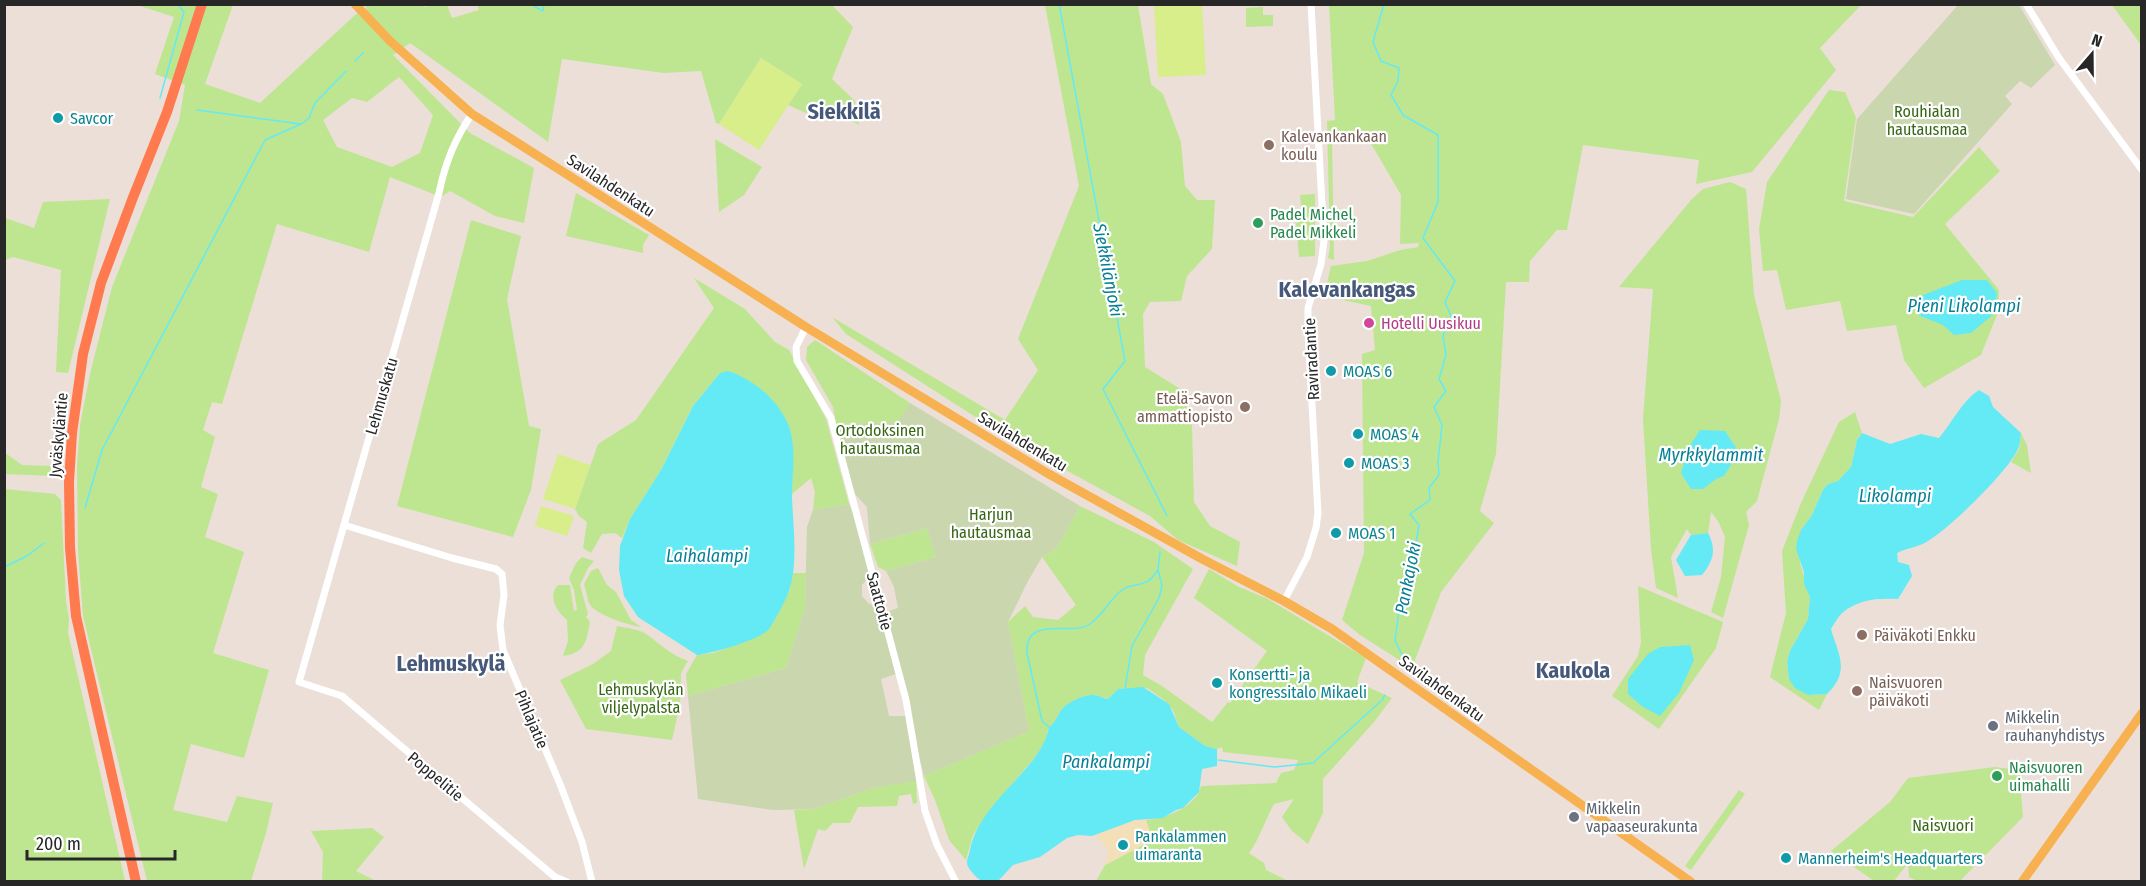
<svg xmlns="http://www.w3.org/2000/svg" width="2146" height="886" font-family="'Fira Sans Condensed',sans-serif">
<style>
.green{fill:#bee690;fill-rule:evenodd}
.sand{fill:#f3dfb8}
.cemetery{fill:#c9d6ae}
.pitch{fill:#d7ee8b}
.water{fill:#63eaf5}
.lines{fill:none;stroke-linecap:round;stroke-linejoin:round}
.stream{stroke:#63eaf5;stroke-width:1.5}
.minor{stroke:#fff;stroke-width:7}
.major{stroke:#f8b150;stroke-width:9}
.highway{stroke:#ff7a4f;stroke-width:10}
.culture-dot{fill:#0f9aa8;stroke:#fff;stroke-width:2}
.education-dot{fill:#8d6e63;stroke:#fff;stroke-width:2}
.leisure-dot{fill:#2e9e5b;stroke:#fff;stroke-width:2}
.hotel-dot{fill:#d1479c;stroke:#fff;stroke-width:2}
.worship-dot{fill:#6b7280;stroke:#fff;stroke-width:2}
.labels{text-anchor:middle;stroke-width:4.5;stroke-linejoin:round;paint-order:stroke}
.park-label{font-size:16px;fill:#366715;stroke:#fff}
.culture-label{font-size:16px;fill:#0d838f;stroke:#fff;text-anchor:start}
.education-label{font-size:16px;fill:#785e54;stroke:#fff;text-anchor:start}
.street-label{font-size:16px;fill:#272727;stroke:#fff}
.leisure-label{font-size:16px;fill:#27864d;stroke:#fff;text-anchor:start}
.hotel-label{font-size:16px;fill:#b23c85;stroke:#fff;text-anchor:start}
.worship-label{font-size:16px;fill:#5b616d;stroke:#fff;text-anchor:start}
.water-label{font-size:18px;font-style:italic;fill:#078096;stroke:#fff}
.district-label{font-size:22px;font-weight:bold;fill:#46597a;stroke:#fff}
</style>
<rect width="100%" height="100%" fill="#ebdfd8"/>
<g class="green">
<path d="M 423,4 L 424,7 L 433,5 L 447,5 L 452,18 L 479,10 L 477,4 L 831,4 L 853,27 L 832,79 L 855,101 L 859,125 L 826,106 L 806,113 L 788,105 L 802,84 L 761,58 L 719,124 L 716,123 L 701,71 L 664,73 L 562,59 L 548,142 L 410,43 L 393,55 L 470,133 L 534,168 L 524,223 L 495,216 L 450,191 L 441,197 L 390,177 L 369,252 L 277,224 L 222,404 L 212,402 L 203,430 L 215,437 L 201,487 L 218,494 L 205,537 L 244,552 L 213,653 L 269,670 L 244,758 L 191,744 L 173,810 L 227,822 L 237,796 L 273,803 L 266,833 L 251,881 L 147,881 L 83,616 L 78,551 L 77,465 L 80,425 L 90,374 L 112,287 L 179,121 L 185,85 L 155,74 L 174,17 L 137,5 L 233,5 L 205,84 L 260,103 L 355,15 L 367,8 L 364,5 ZM 399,77 L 433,115 L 420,153 L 392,167 L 337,147 L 323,120 L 352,98 L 367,102 Z"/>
<polygon points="1045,5 1138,5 1151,84 1163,94 1181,142 1185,186 1197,200 1215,200 1212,249 1187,276 1181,301 1150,302 1143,314 1145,367 1182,390 1192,425 1194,502 1210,526 1240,542 1237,566 1178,540 1150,516 1013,441 846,334 832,317 1005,420 1038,370 1018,339 1079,186"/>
<polygon points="1329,5 1861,5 1820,48 1836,70 1752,172 1696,184 1699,160 1583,145 1567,230 1557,230 1530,261 1529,282 1506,282 1496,454 1480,511 1494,523 1441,592 1412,668 1360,635 1342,620 1364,553 1362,354 1375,350 1371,306 1324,296 1331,266 1367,261 1400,250 1418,247 1419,243 1400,244 1401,195 1366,135 1332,138 1334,260 1328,258 1330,247 1327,121 1335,120"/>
<polygon points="2112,5 2141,5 2141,45"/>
<polygon points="1263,7 1263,15 1273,15 1273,26 1246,27 1246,8"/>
<polygon points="1829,90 1845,92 1856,118 1844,201 1913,217 1979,147 2000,171 1945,224 1999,290 1998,312 1981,355 1924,388 1904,360 1896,325 1847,331 1840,301 1786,310 1777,270 1763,271 1759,229 1767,182"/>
<polygon points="715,139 762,167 744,195 719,212"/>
<polygon points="1730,182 1746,189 1754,295 1781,401 1779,419 1757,501 1746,512 1749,525 1723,618 1711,612 1721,577 1725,537 1718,521 1711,512 1708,533 1691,535 1687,529 1671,557 1678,598 1656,588 1651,549 1643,419 1653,289 1619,287 1691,200 1703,189"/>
<polygon points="576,193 649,235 643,245 643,253 566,236"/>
<polygon points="1315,194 1315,256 1299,257 1296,224 1302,216 1300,195"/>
<polygon points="110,199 68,373 56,372 61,270 13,257 5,260 5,218 34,228 43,202"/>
<polygon points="471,220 521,236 507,299 529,426 541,429 531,490 513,537 397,506"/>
<polygon points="694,278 745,309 775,342 789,350 826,419 849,504 813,510 815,492 811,478 792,494 793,453 720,373 693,406 661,470 630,519 622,538 615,533 602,534 591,553 583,548 587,522 579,516 575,509 598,444 636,420 714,308"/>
<polygon points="815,340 910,403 899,422 836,424 833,407 806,360 807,347"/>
<polygon points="1855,412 1862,433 1857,440 1851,467 1838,481 1828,484 1823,490 1812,515 1801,530 1800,563 1810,597 1808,619 1790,651 1787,663 1789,679 1808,695 1827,694 1819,710 1770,677 1786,613 1782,551 1801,503 1839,422"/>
<polygon points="2021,433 2027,445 2031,473 2011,462 2019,449"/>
<polygon points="4,452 22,465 52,466 52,476 5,474"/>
<polygon points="4,489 55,494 61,500 66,601 69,619 68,633 125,881 5,881"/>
<path d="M 1080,506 L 1154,542 L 1193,569 L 1145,655 L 1143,675 L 1162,686 L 1212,722 L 1228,702 L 1230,703 L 1267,651 L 1194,598 L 1209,569 L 1239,587 L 1268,599 L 1366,658 L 1357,682 L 1392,698 L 1374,722 L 1323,779 L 1323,813 L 1308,844 L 1292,831 L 1282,817 L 1294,799 L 1274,804 C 1265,820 1260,838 1249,853 L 1264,863 L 1266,870 L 1288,881 L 1096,881 L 1105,865 L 1152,840 L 1146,820 C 1166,818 1195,808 1201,786 L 1276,783 L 1281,773 L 1294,770 L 1298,760 L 1223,752 L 1222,747 L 1217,749 L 1205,746 L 1179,727 L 1173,710 L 1163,699 L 1147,688 L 1118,689 L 1108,699 C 1103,699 1099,695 1094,695 C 1084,694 1066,703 1060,712 C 1056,718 1055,723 1049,727 L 1045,742 L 1036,756 L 989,811 L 973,835 L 966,860 L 949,840 L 935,800 L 924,776 L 1029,731 L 1008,622 L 1025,606 L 1033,617 L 1058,620 L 1076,605 L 1042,557 L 1056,549 Z"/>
<polygon points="927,528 936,557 886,571 878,567 870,544"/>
<path d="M 582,557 L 594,561 L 588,568 L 580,585 L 588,614 L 586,617 L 590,622 C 586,641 586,653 563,656 L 568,641 L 567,620 C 557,611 547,597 558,585 L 570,585 L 574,611 L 577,610 L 574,590 L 569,578 L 576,563 Z"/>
<path d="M 598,568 L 607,585 L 616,592 L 631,620 L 641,627 C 628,625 595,615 589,603 C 587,598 586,590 584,584 L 591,571 Z"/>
<polygon points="792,573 806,573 805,607 786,668 688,696 686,674 697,655 713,653 746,641 783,602 790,590"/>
<polygon points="1638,586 1723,622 1716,648 1659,729 1612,696 1638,656 1641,642"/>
<path d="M 617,626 C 626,628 639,629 646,634 C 662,645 669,654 688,661 L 681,673 L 680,704 L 672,740 L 586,729 L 560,680 L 593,664 L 611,651 Z"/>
<polygon points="1995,767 2019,770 2023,817 1960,881 1917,881 1909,877 1908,863 1894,881 1874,881 1831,851 1890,802 1908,778"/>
<polygon points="916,780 917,803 913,804 911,794 899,796 897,806 858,807 850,823 833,823 825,831 818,829 804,869 794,810 814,809 873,788"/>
<polygon points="1739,790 1745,794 1691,870 1685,866"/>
<polygon points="372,828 384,837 356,871 376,881 322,881 323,852 311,831"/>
</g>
<polygon class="sand" points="1135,820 1146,820 1153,840 1105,865 1109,851 1095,835"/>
<g class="cemetery">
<polygon points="1959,4 2019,5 2055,65 2031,88 2020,81 2005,96 2012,104 1914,214 1846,199 1857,119"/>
<polygon points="910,403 1080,506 1056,549 1042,557 1028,581 1008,622 1029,731 924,776 883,613 898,608 894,587 886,571 936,557 927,528 870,544 867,507 853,492 836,424 898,422"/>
<polygon points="849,504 855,516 870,576 862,585 862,596 869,604 878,607 896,674 881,679 889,716 907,716 920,780 873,788 814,809 773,810 698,799 688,696 786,668 805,607 807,527 813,510"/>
</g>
<g class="pitch">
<polygon points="1154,5 1202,5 1206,75 1158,77"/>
<polygon points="761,58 802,84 759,150 719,124"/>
<polygon points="558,454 590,465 575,509 543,499"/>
<polygon points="541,506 574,516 567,536 535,526"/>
</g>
<g class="water">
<polygon points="1962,280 1987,280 1997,293 1995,313 1971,333 1954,335 1943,325 1918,315 1914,305 1923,295"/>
<path d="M 728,371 C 753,379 777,399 788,424 C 797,446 792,474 792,497 C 793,526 798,559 790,588 C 788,596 774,622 769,629 C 760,640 712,653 697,655 L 638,617 L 624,596 L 619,570 L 620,546 L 630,519 L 661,470 L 693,406 L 720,373 Z"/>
<path d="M 1979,390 L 1989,396 L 1993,407 L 2021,433 C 2020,439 2020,446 2017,451 C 2005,474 1950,528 1928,541 C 1919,547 1907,548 1897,553 L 1898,562 L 1909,565 L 1912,576 L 1898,599 C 1877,598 1859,599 1842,613 C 1838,617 1834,624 1831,629 C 1838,654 1851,671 1827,694 L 1808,695 L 1795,688 L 1789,679 L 1787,662 L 1790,651 L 1808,619 L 1810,597 L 1804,584 L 1804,572 L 1796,549 L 1797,541 L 1801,530 L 1812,515 L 1823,490 L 1828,484 L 1838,481 L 1851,467 L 1857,440 L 1862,433 L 1890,444 L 1921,434 L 1939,438 C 1952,423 1962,401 1979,390 Z"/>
<polygon points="1700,430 1725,431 1739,452 1724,476 1716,479 1703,489 1691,489 1681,473 1689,447"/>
<path d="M 1708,533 C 1717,550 1713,561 1702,575 L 1685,576 L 1676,560 L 1691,535 Z"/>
<polygon points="1690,645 1694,660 1679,693 1660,716 1643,707 1628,694 1628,679 1648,654 1660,647"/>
<path d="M 1143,687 L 1169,704 L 1179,727 L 1205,746 L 1217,749 L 1217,766 L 1202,769 L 1199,792 L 1183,808 L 1176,810 L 1163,818 L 1135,820 L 1092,836 L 1078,835 L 1067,838 L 1040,857 L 1013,865 L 999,880 C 983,883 981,883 971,871 C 964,863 968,860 970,850 C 977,813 1014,786 1036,756 C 1042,747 1047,738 1049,727 C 1055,723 1056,718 1060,712 C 1065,703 1084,694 1094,695 C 1099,695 1103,699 1108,699 L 1118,689 Z"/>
</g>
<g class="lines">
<g class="stream">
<polyline points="530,4 543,11 544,4"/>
<polyline points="1059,4 1125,361 1103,389 1167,516"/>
<polyline points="1384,4 1373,42 1381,61 1399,68 1398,81 1391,95 1403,115 1438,135 1438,202 1423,238 1455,281 1445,302 1451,316 1443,336 1446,355 1439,379 1446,391 1434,407 1442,425 1438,462 1439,475 1429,488 1430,500 1410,514 1419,525 1408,589 1399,610 1395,641 1404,658"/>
<polyline points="355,61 363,53"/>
<polyline points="160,98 184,12 177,4"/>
<polyline points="197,110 301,124"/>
<polyline points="85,508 102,450 265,140 301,124 309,118 315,103 346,71"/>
<polyline points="4,567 27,556 44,543"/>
<polyline points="1125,689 1132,646 1159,598 1162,586 1158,570 1160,552"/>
<path d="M 1049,727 L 1042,721 L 1027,653 C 1025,614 1071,637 1090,624 C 1102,616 1110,599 1122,590 C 1129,584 1141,586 1148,581 C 1152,579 1155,574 1158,570"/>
<polyline points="1218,760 1275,767 1313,763 1382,700 1385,695"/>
</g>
<g class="minor">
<polyline points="2026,4 2059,58 2142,170"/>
<path d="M 472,114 C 455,138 445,163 439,193 L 299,682 L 342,696 L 555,877 L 567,882"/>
<polyline points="806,327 796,347 797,361 831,418 906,700 925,811 937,845 956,882"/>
<polyline points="344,525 452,558 496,569 502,574 504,595 500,625 503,650 560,784 582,842 592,882"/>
<polyline points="1284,601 1307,557 1316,528 1318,513 1308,332 1308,308 1321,264 1324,241 1311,4"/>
</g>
<g class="major">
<polyline points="355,4 390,41 472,114 645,224 806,327 1047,473 1204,560 1284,601 1332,629 1691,882"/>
<polyline points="2022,882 2142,713"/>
</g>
<polyline class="highway" points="136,882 76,616 70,548 69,482 72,433 83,354 101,283 132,200 167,112 202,4"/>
</g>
<g class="culture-dot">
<circle cx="58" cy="118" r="6"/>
<circle cx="1331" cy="371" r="6"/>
<circle cx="1358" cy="434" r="6"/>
<circle cx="1349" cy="463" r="6"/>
<circle cx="1336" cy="533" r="6"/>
<circle cx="1217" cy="683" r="6"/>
<circle cx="1123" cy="845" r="6"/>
<circle cx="1786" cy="858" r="6"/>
</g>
<g class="education-dot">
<circle cx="1269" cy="145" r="6"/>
<circle cx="1245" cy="407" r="6"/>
<circle cx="1862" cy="635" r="6"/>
<circle cx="1857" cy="691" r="6"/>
</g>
<g class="leisure-dot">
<circle cx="1258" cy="223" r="6"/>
<circle cx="1997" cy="776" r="6"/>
</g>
<circle class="hotel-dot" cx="1369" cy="323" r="6"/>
<g class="worship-dot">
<circle cx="1993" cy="726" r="6"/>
<circle cx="1574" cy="817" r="6"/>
</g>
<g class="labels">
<g class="park-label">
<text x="1927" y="117">Rouhialan<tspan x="1927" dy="18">hautausmaa</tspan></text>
<text x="880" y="436">Ortodoksinen<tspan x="880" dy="18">hautausmaa</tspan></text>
<text x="991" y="520">Harjun<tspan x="991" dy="18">hautausmaa</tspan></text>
<text x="641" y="695">Lehmuskylän<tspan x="641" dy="18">viljelypalsta</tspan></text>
<text x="1943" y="831">Naisvuori</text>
</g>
<g class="culture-label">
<text x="70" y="124">Savcor</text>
<text x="1343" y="377">MOAS 6</text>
<text x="1370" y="440">MOAS 4</text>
<text x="1361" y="469">MOAS 3</text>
<text x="1348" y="539">MOAS 1</text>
<text x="1229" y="680">Konsertti- ja<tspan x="1229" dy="18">kongressitalo Mikaeli</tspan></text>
<text x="1135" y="842">Pankalammen<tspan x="1135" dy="18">uimaranta</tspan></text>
<text x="1798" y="864">Mannerheim's Headquarters</text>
</g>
<g class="education-label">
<text x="1281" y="142">Kalevankankaan<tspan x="1281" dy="18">koulu</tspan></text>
<text x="1233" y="404" text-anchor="end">Etelä-Savon<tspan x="1233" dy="18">ammattiopisto</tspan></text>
<text x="1874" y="641">Päiväkoti Enkku</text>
<text x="1869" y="688">Naisvuoren<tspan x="1869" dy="18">päiväkoti</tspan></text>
</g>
<g class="street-label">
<text transform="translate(611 185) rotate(33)" y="6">Savilahdenkatu</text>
<text transform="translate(1311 359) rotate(-93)" y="6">Raviradantie</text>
<text transform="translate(381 396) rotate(-74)" y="6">Lehmuskatu</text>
<text transform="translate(58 435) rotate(-85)" y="6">Jyväskyläntie</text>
<text transform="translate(1023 441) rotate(31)" y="6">Savilahdenkatu</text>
<text transform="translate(880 601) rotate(75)" y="6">Saattotie</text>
<text transform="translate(1442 688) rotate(36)" y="6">Savilahdenkatu</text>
<text transform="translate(532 719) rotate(67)" y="6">Pihlajatie</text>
<text transform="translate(436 776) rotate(40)" y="6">Poppelitie</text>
</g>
<g class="leisure-label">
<text x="1270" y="220">Padel Michel,<tspan x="1270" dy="18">Padel Mikkeli</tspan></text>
<text x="2009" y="773">Naisvuoren<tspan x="2009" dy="18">uimahalli</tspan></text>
</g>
<g class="hotel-label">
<text x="1381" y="329">Hotelli Uusikuu</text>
</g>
<g class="worship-label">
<text x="2005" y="723">Mikkelin<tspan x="2005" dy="18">rauhanyhdistys</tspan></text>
<text x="1586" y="814">Mikkelin<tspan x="1586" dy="18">vapaaseurakunta</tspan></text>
</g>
<g class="water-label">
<text transform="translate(1108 270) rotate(79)" y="6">Siekkilänjoki</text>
<text x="1964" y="312">Pieni Likolampi</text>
<text x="1711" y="461">Myrkkylammit</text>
<text x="1895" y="502">Likolampi</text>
<text x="707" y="562">Laihalampi</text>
<text transform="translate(1408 578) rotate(-79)" y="6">Pankajoki</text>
<text x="1106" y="768">Pankalampi</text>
</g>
<g class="district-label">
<text x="844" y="119">Siekkilä</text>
<text x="1347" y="297">Kalevankangas</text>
<text x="451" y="671">Lehmuskylä</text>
<text x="1573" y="678">Kaukola</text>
</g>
</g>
<rect width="2146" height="886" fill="none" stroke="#272727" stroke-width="12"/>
<g transform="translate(2092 54) rotate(20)" stroke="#ffffff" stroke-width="4.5" paint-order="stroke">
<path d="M0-4.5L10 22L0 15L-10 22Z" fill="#272727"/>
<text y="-9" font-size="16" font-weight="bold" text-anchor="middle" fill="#272727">N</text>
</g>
<path d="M27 850v9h148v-9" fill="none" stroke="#272727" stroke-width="3"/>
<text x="36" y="850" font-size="18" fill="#272727" stroke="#ffffff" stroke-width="4.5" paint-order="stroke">200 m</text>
</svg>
